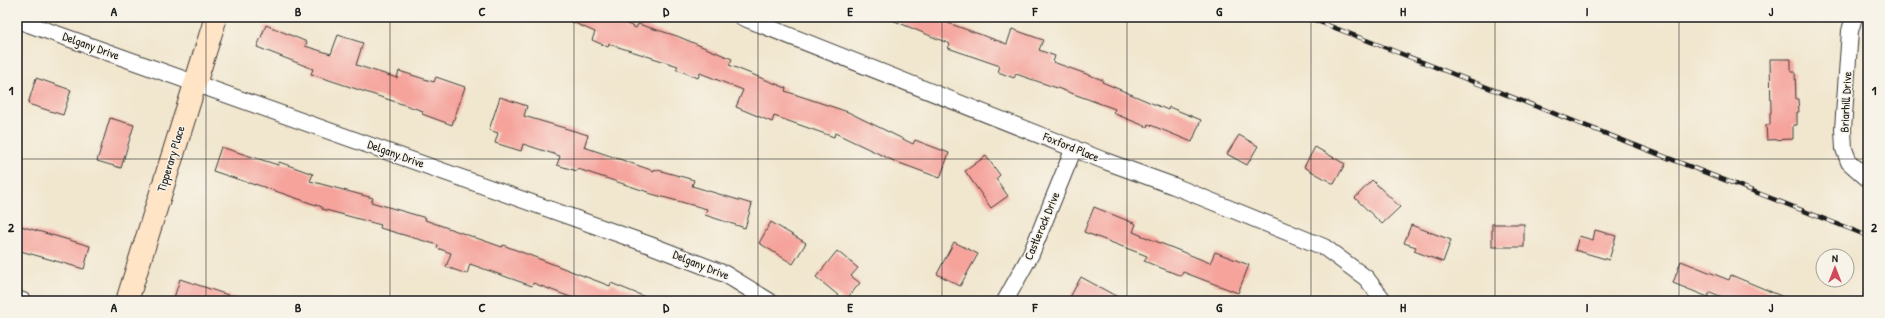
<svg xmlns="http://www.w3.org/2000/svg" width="1885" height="318" font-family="'Patrick Hand',sans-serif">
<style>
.building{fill:#f5a39b}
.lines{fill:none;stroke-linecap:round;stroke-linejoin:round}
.street-casing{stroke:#3c3a37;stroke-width:18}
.secondary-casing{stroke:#3c3a37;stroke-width:24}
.street{stroke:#fff;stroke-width:16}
.secondary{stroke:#ffe4c6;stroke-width:22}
.rail-casing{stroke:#1c1c1c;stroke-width:4.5}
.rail{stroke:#f7f3e8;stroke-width:3;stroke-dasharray:9;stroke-linecap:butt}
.grid{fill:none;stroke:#1c1c1c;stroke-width:1;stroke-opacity:0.55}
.labels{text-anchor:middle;stroke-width:3;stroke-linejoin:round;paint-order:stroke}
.street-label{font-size:12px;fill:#1c1c1c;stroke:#f7f3e8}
.neatline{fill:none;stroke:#1c1c1c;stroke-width:1.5}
.grid-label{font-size:13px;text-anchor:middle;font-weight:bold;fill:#1c1c1c}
</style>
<rect width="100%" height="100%" fill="#f7f3e8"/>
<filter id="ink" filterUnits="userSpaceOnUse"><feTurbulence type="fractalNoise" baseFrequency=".025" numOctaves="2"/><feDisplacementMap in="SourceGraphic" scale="8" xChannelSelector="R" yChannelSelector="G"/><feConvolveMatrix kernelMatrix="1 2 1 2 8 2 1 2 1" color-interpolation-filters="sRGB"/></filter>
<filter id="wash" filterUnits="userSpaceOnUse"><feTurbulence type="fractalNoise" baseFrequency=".012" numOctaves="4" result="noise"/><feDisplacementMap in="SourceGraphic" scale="16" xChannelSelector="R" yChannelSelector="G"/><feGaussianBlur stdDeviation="0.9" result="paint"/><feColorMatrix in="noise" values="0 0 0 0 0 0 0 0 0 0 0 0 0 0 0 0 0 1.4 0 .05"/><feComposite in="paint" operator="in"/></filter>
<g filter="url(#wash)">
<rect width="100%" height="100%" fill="#f1e6ce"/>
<g id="blocks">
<g class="building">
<polygon points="561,17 612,17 636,28 638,24 677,36 732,59 729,65 786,88 785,91 848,112 913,144 915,140 949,153 940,178 894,161 835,133 834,137 774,116 772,122 736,107 743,90 700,73 698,78 676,69 678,66 609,44 608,47 592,40 595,32"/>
<polygon points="885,17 931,17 1007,44 1012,29 1043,40 1039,50 1055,56 1053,62 1103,80 1102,82 1168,110 1169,107 1201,120 1192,142 1148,124 1147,127 1113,113 1115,109 1060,89 1016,74 1014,78 998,72 1000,66 948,48 950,44"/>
<polygon points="266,25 307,42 305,46 331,54 338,35 363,43 356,65 397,78 399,71 434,82 436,77 465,87 452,125 422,114 423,111 311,74 313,69 257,47"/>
<polygon points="1770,59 1791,59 1791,72 1795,72 1796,99 1798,99 1799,112 1797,112 1797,125 1793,125 1793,139 1767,140 1766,125 1770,125 1770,113 1771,113"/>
<polygon points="36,78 71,90 63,115 28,104"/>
<polygon points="500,97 527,106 524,116 588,135 584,147 654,171 654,169 694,180 692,186 752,204 745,228 705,215 707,209 648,193 648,192 578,169 577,171 557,165 560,156 523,144 521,151 495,143 498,133 489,130"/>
<polygon points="110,118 134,125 121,168 97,161"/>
<polygon points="1239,135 1258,146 1247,165 1227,154"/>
<polygon points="221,147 278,165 279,162 313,174 310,181 373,198 371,202 426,218 425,220 502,247 503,245 610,286 611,283 655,301 581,301 533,283 532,286 470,264 467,274 446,267 451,253 437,248 438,245 380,228 381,225 322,209 322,207 255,184 255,185 213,171"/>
<polygon points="1315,147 1345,164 1334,184 1304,167"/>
<polygon points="986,156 1000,175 996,179 1008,196 991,208 965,171"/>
<polygon points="1372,180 1400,207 1382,224 1355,198"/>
<polygon points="1094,207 1136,224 1133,232 1210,263 1215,252 1249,265 1238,293 1183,272 1181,276 1144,261 1147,256 1084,232"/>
<polygon points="771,222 806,243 793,264 759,243"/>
<rect x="1492" y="224" width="32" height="23"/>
<polygon points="17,225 90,246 84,269 17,250"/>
<polygon points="1411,225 1451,240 1443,262 1414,251 1416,247 1404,243"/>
<polygon points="1595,230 1616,236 1609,260 1575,250 1579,236 1593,240"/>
<polygon points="954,242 978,254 960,286 937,274"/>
<polygon points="837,251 858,268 851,276 860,283 845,301 816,277"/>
<polygon points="1681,261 1729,280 1731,275 1793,301 1732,301 1710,292 1708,297 1673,283"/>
<polygon points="1081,277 1125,301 1068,301"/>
<polygon points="180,279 237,298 236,301 173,301"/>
</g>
</g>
</g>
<g filter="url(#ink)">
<use href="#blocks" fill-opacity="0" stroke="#3c3a37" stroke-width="1"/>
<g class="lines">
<g class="street-casing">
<g id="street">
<polyline points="742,17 1105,161 1174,186 1324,247 1366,278 1384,301"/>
<polyline points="1854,17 1850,31 1843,129 1844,149 1849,162 1868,179"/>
<polyline points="17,20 650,245 725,274 769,301"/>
<polyline points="17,299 23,301"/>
<polyline points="1005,301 1031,254 1074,148"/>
</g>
</g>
<g class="secondary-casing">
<polyline id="secondary" points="127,301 216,17"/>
</g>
<use href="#street" class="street"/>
<use href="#secondary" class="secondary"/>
<g class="rail-casing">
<polyline id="rail" points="1307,17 1868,236"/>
</g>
<use href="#rail" class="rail"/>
</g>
</g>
<path class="grid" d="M 206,17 L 206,301M 390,17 L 390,301M 574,17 L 574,301M 758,17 L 758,301M 942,17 L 942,301M 1127,17 L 1127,301M 1311,17 L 1311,301M 1495,17 L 1495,301M 1679,17 L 1679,301M 17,159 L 1868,159"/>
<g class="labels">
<g class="street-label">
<text transform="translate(91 46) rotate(20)" y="4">Delgany Drive</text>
<text transform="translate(1846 102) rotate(-87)" y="4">Briarhill Drive</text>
<text transform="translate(1071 147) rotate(22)" y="4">Foxford Place</text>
<text transform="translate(396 154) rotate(20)" y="4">Delgany Drive</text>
<text transform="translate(171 159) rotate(-73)" y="4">Tipperary Place</text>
<text transform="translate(1042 226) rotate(-67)" y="4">Castlerock Drive</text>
<text transform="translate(701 265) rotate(22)" y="4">Delgany Drive</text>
</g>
</g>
<rect width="1885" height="318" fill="none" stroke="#f7f3e8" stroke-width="44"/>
<g transform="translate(1835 268)"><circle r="19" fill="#f7f3e8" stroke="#9f9d96"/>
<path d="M0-3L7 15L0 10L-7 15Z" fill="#d1495b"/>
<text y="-6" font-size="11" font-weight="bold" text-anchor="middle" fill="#1c1c1c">N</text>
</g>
<rect x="22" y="22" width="1841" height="274" class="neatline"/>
<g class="grid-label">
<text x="114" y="16">A</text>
<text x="298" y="16">B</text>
<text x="482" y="16">C</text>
<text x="666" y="16">D</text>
<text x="850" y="16">E</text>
<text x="1035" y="16">F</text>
<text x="1219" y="16">G</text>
<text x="1403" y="16">H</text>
<text x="1587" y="16">I</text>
<text x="1771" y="16">J</text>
<text x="11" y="95">1</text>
<text x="1874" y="95">1</text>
<text x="11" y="232">2</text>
<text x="1874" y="232">2</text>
<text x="114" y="312">A</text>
<text x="298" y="312">B</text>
<text x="482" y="312">C</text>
<text x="666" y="312">D</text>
<text x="850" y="312">E</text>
<text x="1035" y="312">F</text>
<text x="1219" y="312">G</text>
<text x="1403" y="312">H</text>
<text x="1587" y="312">I</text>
<text x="1771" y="312">J</text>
</g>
</svg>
